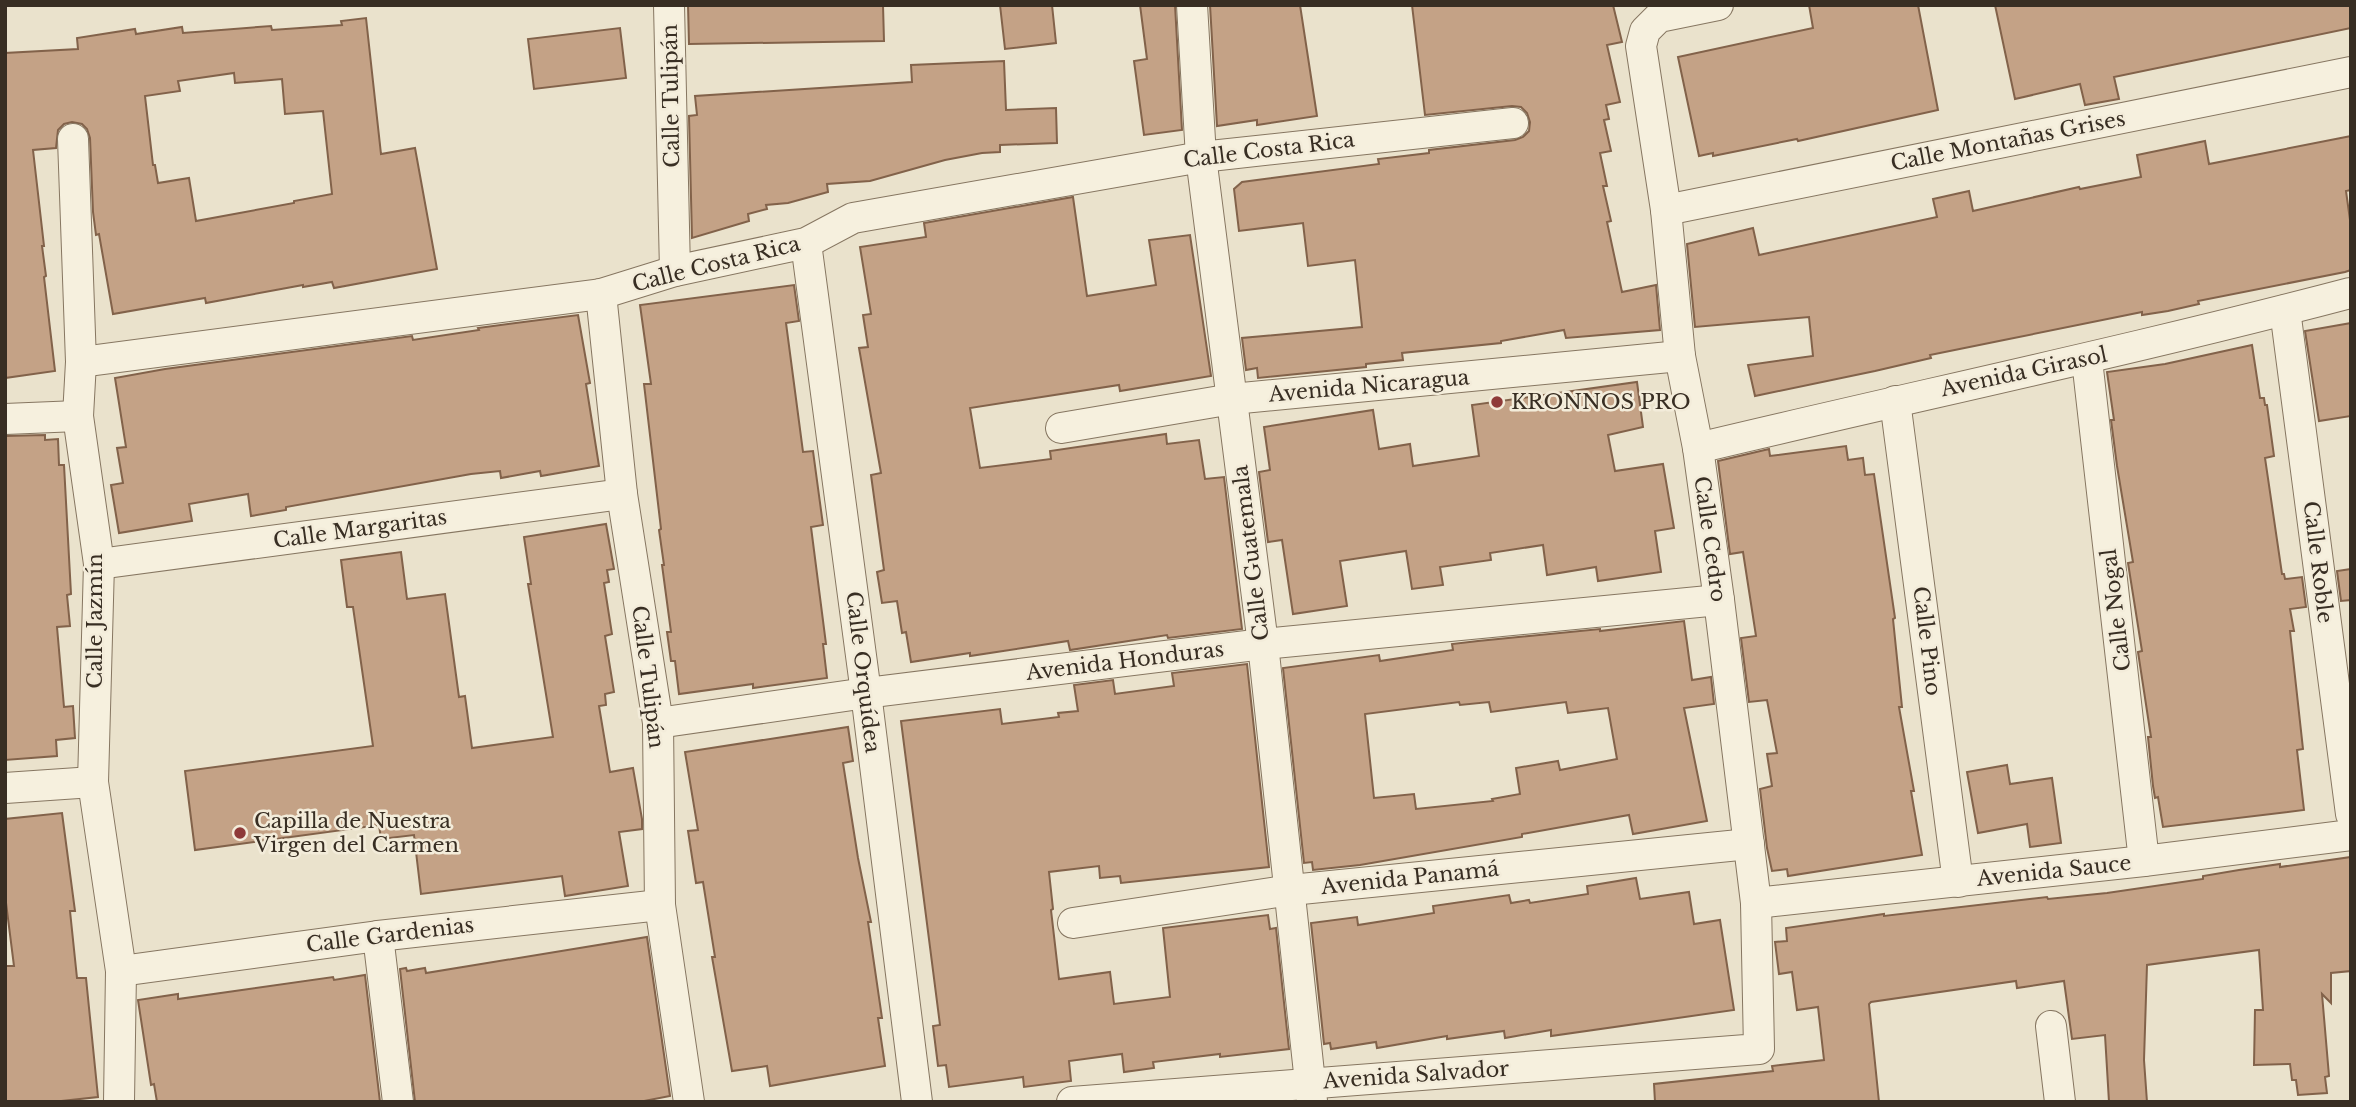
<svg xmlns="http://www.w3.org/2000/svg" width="2356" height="1107" font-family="'Libre Baskerville',serif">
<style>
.building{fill:#c4a286;stroke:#82624a;stroke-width:2;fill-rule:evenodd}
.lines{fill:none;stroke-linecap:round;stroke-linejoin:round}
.street-casing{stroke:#867661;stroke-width:32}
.street{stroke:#f6f0de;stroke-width:30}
.poi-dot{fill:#8e3a38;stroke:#f3ecda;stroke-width:2.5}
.labels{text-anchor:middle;stroke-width:5;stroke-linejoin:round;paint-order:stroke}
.street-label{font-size:21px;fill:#382e23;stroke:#f3ecda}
.poi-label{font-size:21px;fill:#382e23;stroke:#f3ecda;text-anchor:start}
</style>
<rect width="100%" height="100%" fill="#eae2cc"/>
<g class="building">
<polygon points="688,5 883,5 884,41 689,44"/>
<polygon points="1000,5 1052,5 1056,43 1005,49"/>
<polygon points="1140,5 1175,5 1182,130 1144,135 1134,61 1147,59"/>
<polygon points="1210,5 1300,5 1317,116 1257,125 1257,120 1217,126"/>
<polygon points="1412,5 1613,5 1622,42 1607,45 1620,102 1606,105 1609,119 1604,120 1611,151 1600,153 1607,186 1603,186 1611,221 1607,222 1622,292 1656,285 1660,330 1566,338 1564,330 1501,341 1501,343 1402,353 1403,360 1366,364 1366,367 1258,378 1257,368 1246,370 1242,338 1362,327 1355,260 1308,266 1303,223 1239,231 1234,189 1242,182 1379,164 1378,159 1429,153 1429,150 1515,140 1523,137 1529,131 1530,122 1527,113 1521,107 1512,106 1425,115"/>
<polygon points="1809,5 1918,5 1938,110 1798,141 1797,139 1713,156 1713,153 1699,156 1678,57 1813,28"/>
<polygon points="1995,5 2351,5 2351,28 2114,77 2119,99 2085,105 2080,84 2015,99"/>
<path d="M 366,18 L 381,154 L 415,148 L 437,269 L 334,288 L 332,282 L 303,287 L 303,285 L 206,303 L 205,298 L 113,314 L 99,234 L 96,235 L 93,212 L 90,138 L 87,129 L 82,124 L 72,122 L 64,124 L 58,130 L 56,148 L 33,150 L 44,246 L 42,246 L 46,276 L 44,277 L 55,371 L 5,378 L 5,53 L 78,49 L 77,38 L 135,29 L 136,34 L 182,27 L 183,33 L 271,26 L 272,30 L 342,25 L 341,21 ZM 234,73 L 235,83 L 282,79 L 285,114 L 323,111 L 332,194 L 294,201 L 294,203 L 196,221 L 189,178 L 158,183 L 155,165 L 153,165 L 145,96 L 180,91 L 178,81 Z"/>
<polygon points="620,28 626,78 534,89 528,39"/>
<polygon points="1004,61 1006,110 1056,108 1057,143 1000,145 1000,152 982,153 945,160 870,181 827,184 828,192 788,203 766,205 767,209 748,214 749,221 692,238 689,116 697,115 695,96 912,82 911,65"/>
<polygon points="2351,136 2351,190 2346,191 2351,227 2351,270 2345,272 2198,301 2199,304 2168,311 2142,315 2142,312 2004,340 1930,355 1931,358 1875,371 1755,396 1748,365 1813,356 1809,317 1695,327 1687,244 1753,228 1759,255 1937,217 1933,199 1969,191 1973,211 2079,187 2080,189 2141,177 2137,155 2205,141 2209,164"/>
<polygon points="1073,197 1087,296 1156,285 1149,240 1190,235 1211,376 1120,391 1119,385 970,408 980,468 1051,459 1050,451 1166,434 1167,444 1199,440 1205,479 1224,477 1242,629 1168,638 1167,635 1070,650 1068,641 970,656 970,653 911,662 906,632 902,633 897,601 882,603 877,572 884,570 871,475 881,473 859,348 868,347 863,315 871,314 860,247 926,237 924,223"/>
<polygon points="794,285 799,321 786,323 803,452 813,451 823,525 811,527 826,644 823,644 827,678 753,688 753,684 679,694 675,661 671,661 667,632 671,632 662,565 664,565 659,530 661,529 644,384 651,384 640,305"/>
<polygon points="578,315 590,383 586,384 599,466 541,476 540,471 501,478 500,471 471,474 286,507 286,510 251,516 248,494 189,504 192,521 119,533 111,485 123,483 117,448 126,447 115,378 165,369 412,336 413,340 479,330 478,328"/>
<polygon points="2351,323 2351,416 2319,421 2305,331"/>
<polygon points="2252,345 2260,398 2264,398 2265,405 2267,405 2274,456 2265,458 2282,574 2284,574 2285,579 2302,577 2306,607 2290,609 2294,631 2290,631 2303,749 2297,750 2304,810 2163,827 2158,797 2155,798 2153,786 2148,737 2151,737 2138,652 2142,651 2128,563 2133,562 2117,466 2111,420 2114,420 2107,372 2165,364"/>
<polygon points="1637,382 1643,427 1608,435 1615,471 1663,464 1674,528 1655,531 1661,572 1598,581 1596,567 1547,575 1543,545 1490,553 1491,560 1440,567 1443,585 1412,589 1406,551 1340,561 1347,606 1293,614 1282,540 1268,542 1259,472 1270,470 1264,427 1373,410 1379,449 1410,444 1413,466 1479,456 1472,405"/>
<polygon points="45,435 45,440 58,439 59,465 64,465 71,594 67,595 70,626 57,627 64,707 73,706 75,738 56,740 57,756 5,760 5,436"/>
<polygon points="1846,446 1848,460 1863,458 1865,475 1874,474 1895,618 1893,619 1902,707 1899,707 1914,791 1911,791 1922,855 1788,876 1787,869 1772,871 1767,848 1760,789 1772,786 1767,754 1777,753 1767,700 1749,702 1741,638 1756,636 1743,552 1730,554 1718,461 1769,449 1770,456"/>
<polygon points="606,524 614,569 607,570 609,582 604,583 612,634 605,636 614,692 605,694 606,705 599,706 610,772 633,768 642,819 642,829 619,832 628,886 565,896 562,876 421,894 414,835 381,839 379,825 195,850 185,771 373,746 353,607 347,607 341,560 401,552 407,599 445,594 459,697 465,696 472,748 553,737 528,584 531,584 524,537"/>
<polygon points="2351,569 2351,600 2341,601 2337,571"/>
<path d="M 1684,621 L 1692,680 L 1711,677 L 1714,704 L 1684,708 L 1707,821 L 1633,834 L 1629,815 L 1522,834 L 1522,837 L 1360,865 L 1313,870 L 1312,862 L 1304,863 L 1283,668 L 1379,655 L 1380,661 L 1453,650 L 1452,644 L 1478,641 L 1600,629 L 1600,631 ZM 1459,702 L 1460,705 L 1489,702 L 1491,712 L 1566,702 L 1568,713 L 1608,708 L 1617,759 L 1560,770 L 1558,761 L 1516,768 L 1520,794 L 1492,799 L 1493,801 L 1416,809 L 1414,794 L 1374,798 L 1365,714 Z"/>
<polygon points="1247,664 1269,867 1121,883 1120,876 1100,878 1099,866 1049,872 1053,909 1051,910 1059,979 1110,972 1114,1004 1170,997 1163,928 1268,915 1270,929 1276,928 1289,1049 1220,1057 1220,1054 1153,1062 1154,1068 1124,1072 1122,1054 1069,1061 1071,1081 1024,1087 1023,1077 949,1087 946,1065 938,1066 933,1026 940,1025 901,721 1000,709 1002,724 1059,717 1058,713 1078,711 1074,685 1113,680 1115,694 1174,686 1172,673"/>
<polygon points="848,727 853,761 843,763 858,858 871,922 868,922 882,1018 878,1018 885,1066 770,1086 767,1066 732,1071 712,957 715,957 703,882 696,883 688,831 698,830 685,752"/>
<polygon points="2007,765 2010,784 2052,778 2061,843 2030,847 2027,824 1978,833 1967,772"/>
<polygon points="62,813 75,911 70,911 77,978 86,978 98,1097 52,1102 5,1102 5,966 14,966 5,895 5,819"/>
<polygon points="2351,857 2351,971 2331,973 2331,1003 2322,994 2329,1076 2325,1077 2327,1093 2298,1095 2296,1080 2292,1080 2290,1064 2254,1065 2255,1010 2263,1010 2259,950 2147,965 2144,1060 2147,1102 2109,1102 2105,1035 2072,1039 2064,981 2017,988 2016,981 1871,1002 1869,1004 1879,1102 1655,1102 1654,1084 1773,1071 1772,1066 1824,1060 1818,1007 1797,1010 1792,972 1779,974 1775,942 1787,941 1786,928 1884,914 1884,916 2047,897 2048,899 2107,893 2203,879 2203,876 2239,870 2280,864 2280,867"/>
<polygon points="1636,878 1640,899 1689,892 1694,924 1720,920 1734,1010 1551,1036 1551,1030 1505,1038 1504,1031 1447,1039 1447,1036 1377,1048 1376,1042 1331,1049 1330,1043 1324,1044 1311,923 1357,917 1358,925 1434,913 1433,906 1509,895 1511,903 1529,900 1530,903 1588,894 1587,886"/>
<polygon points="647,937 670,1096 639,1102 415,1102 400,969 406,968 407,971 425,968 426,973"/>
<polygon points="365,975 380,1102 157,1102 154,1084 151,1085 138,1000 178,994 178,999 333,977 334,980"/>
</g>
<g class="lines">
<g class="street-casing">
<g id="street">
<polyline points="669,5 675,271"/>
<polyline points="1192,5 1201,157 1263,644 1312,1101"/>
<polyline points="73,139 81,362 78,416 99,564 93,782 121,971 119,1102"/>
<polyline points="1666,210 2351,72"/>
<polyline points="806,243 866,693 917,1102"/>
<polyline points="601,294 622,494 658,723 660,905 689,1102"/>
<polyline points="2285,310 2351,814"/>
<polyline points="2087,360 2144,861"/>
<polyline points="81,362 601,294 675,271 806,243 853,218 1201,157 1513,123"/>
<polyline points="1895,401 1958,882"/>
<polyline points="5,419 78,416"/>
<polyline points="1061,428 1232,399 1680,356"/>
<path d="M 1698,448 C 1915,396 2134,350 2350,293"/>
<polyline points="99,564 622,494"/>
<polyline points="658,723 866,693 1263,644 1719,600"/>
<polyline points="5,788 93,782"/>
<polyline points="1756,903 2144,861 2351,835"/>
<polyline points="1073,923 1291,890 1749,844"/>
<polyline points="378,936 398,1102"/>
<polyline points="121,971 378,936 660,905"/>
<polyline points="2051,1026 2060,1102"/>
<polyline points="1072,1102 1759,1049 1756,903 1719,600 1698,448 1680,356 1666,210 1641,46 1645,31 1659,17 1718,5"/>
</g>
</g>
<use href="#street" class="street"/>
</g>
<g class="poi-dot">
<circle cx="1497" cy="402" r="7"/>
<circle cx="240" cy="833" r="7"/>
</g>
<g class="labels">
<g class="street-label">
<text transform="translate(671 96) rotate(-91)" y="7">Calle Tulipán</text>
<text transform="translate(2008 141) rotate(-11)" y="7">Calle Montañas Grises</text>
<text transform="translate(1269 150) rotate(-7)" y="7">Calle Costa Rica</text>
<text transform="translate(716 264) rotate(-14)" y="7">Calle Costa Rica</text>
<text transform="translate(2024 372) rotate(-12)" y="7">Avenida Girasol</text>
<text transform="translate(1369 386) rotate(-5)" y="7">Avenida Nicaragua</text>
<text transform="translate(360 529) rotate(-8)" y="7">Calle Margaritas</text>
<text transform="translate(1710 539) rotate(82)" y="7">Calle Cedro</text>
<text transform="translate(1251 553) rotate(-97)" y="7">Calle Guatemala</text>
<text transform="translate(2318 562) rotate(83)" y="7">Calle Roble</text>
<text transform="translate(2116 610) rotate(-97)" y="7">Calle Nogal</text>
<text transform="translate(95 621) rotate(-90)" y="7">Calle Jazmín</text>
<text transform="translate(1927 641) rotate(83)" y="7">Calle Pino</text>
<text transform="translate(1125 661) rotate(-7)" y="7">Avenida Honduras</text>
<text transform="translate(863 672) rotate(83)" y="7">Calle Orquídea</text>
<text transform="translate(648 677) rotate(83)" y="7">Calle Tulipán</text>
<text transform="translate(2054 871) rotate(-6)" y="7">Avenida Sauce</text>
<text transform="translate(1410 878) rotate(-6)" y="7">Avenida Panamá</text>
<text transform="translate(390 935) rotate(-7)" y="7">Calle Gardenias</text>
<text transform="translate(1416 1075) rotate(-4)" y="7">Avenida Salvador</text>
</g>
<g class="poi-label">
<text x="1511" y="409">KRONNOS PRO</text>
<text x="254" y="828">Capilla de Nuestra<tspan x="254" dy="24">Virgen del Carmen</tspan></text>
</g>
</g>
<rect width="2356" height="1107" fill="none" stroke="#382e23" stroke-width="14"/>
</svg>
